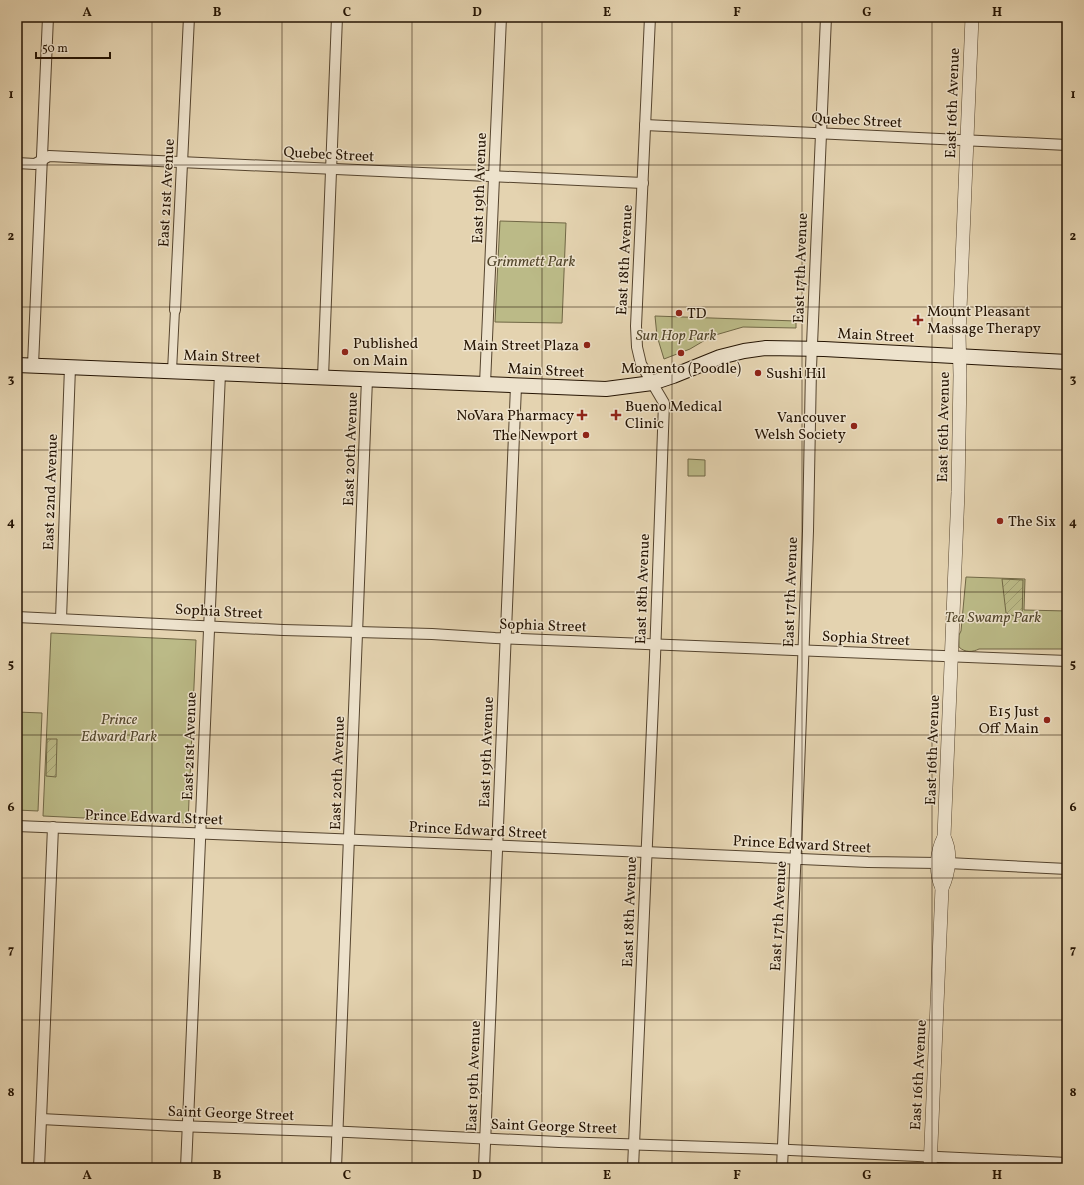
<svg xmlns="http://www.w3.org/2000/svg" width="1084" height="1185" font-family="Vollkorn,serif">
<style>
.park{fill:#bbba87;stroke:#706745}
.garden{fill:url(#garden-furrows);stroke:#706745}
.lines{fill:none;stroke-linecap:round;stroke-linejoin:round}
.pedestrian-casing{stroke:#55442e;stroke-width:10}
.minor-casing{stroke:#55442e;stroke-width:12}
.tertiary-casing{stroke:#55442e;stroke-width:14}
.secondary-casing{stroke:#251403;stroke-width:16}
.pedestrian{stroke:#ede2cc;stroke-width:8}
.minor{stroke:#ede2cc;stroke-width:10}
.tertiary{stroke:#ede2cc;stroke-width:13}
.secondary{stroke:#ede2cc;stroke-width:14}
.grid{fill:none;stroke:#251403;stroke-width:1;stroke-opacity:0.55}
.poi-dot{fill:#8f2418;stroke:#ede2cc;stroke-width:1.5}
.labels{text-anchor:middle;stroke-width:3;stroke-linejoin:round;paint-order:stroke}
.street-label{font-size:15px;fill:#251403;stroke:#ede2cc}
.park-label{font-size:15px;font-style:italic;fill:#52462b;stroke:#ede2cc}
.poi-label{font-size:15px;fill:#251403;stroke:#ede2cc;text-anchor:start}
.neatline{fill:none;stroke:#251403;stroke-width:1.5}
.grid-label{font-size:13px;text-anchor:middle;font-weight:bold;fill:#251403}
</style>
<defs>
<pattern id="garden-furrows" width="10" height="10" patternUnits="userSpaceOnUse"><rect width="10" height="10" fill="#bbba87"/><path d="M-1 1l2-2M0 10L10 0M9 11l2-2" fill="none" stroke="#a19f73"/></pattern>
</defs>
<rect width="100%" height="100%" fill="#e4d3b0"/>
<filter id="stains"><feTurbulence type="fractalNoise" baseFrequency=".005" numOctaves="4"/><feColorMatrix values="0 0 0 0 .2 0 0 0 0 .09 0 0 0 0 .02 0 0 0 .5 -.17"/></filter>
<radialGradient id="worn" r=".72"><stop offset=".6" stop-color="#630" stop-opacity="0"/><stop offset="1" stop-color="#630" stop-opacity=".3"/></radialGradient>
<g class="park">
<polygon points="500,221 566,223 562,323 495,322"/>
<polygon points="655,316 796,321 796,328 743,327 712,336 690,349 664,359 657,336"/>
<polygon points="688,459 705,460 705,476 688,476"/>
<path d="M 966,577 L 1025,579 L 1024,610 L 1067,611 L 1067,649 L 979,649 C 973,652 965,653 959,647 L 959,635 L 961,631 Z"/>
<polygon points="51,633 196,640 188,823 43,816"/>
<polygon points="17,712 42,713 38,811 17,810"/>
</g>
<g class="garden">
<polygon points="1002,579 1023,580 1022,619 1006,613"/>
<polygon points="47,739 57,739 56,777 46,776"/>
</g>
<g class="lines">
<g class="pedestrian-casing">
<polyline id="pedestrian" points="172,371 175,310"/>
</g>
<g class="minor-casing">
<g id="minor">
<polyline points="645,125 1067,145"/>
<polyline points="17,163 35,164 49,156 643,183"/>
<polyline points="175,310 189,17"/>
<polyline points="33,365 48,17"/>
<polyline points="323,377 337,17"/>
<polyline points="485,384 501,17"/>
<polyline points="17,617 283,630 432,634 495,638 1067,661"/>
<polyline points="61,619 70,367"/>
<polyline points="17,826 509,846 868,862 938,863"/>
<polyline points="948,863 1067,869"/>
<polyline points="41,1119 177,1126 348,1132 559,1142 769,1149 1067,1163"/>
<polyline points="39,1168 53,827"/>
<polyline points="186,1168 220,373"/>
<polyline points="336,1168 367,379"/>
<polyline points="484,1168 516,386"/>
<polyline points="633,1168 655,657 664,403 641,364 637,347 636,326 650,17"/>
<polyline points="782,1168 796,848 808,531 811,368 826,17"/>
</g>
</g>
<g class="tertiary-casing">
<g id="tertiary">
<path d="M 942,888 C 935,873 936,852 944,837 L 958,492 L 960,375 L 959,334 L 972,17"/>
<path d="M 930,1168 L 942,888 C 949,873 952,852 944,837"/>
</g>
</g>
<g class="secondary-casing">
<polyline id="secondary" points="17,365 606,389 652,383 673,376 720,357 744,351 766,348 824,349 1067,362"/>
</g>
<use href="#pedestrian" class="pedestrian"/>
<use href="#minor" class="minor"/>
<use href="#tertiary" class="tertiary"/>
<use href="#secondary" class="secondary"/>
</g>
<path class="grid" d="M 152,17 L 152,1168M 282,17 L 282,1168M 412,17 L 412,1168M 542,17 L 542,1168M 672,17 L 672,1168M 802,17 L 802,1168M 932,17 L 932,1168M 17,165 L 1067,165M 17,307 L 1067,307M 17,450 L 1067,450M 17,592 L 1067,592M 17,735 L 1067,735M 17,878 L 1067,878M 17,1020 L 1067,1020"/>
<g class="poi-dot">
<circle cx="679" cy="313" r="4"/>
<path d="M916 314h4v4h4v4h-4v4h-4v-4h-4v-4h4z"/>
<circle cx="587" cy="345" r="4"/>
<circle cx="345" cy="352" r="4"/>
<circle cx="681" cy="353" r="4"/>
<circle cx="758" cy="373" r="4"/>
<path d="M580 409h4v4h4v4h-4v4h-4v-4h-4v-4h4z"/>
<path d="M614 409h4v4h4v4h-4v4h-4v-4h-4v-4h4z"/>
<circle cx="854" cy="426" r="4"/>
<circle cx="586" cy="435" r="4"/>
<circle cx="1000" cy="521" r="4"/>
<circle cx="1047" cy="720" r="4"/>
</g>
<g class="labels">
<g class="street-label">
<text transform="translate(952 103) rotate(-88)" y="5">East 16th Avenue</text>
<text transform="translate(857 120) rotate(3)" y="5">Quebec Street</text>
<text transform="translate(329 154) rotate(3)" y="5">Quebec Street</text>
<text transform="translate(479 188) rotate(-88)" y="5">East 19th Avenue</text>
<text transform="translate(166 193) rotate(-87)" y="5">East 21st Avenue</text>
<text transform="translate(624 260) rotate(-87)" y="5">East 18th Avenue</text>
<text transform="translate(800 268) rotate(-88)" y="5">East 17th Avenue</text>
<text transform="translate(876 335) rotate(3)" y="5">Main Street</text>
<text transform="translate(222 356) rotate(2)" y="5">Main Street</text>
<text transform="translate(546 370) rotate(3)" y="5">Main Street</text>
<text transform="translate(943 427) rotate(-89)" y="5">East 16th Avenue</text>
<text transform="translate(350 449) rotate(-88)" y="5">East 20th Avenue</text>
<text transform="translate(50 492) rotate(-88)" y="5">East 22nd Avenue</text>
<text transform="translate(642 589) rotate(-88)" y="5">East 18th Avenue</text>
<text transform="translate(790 592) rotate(-88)" y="5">East 17th Avenue</text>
<text transform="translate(219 611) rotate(3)" y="5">Sophia Street</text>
<text transform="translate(543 625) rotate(2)" y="5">Sophia Street</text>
<text transform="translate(866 638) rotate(3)" y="5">Sophia Street</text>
<text transform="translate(189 746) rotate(-88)" y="5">East 21st Avenue</text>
<text transform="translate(932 750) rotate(-88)" y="5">East 16th Avenue</text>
<text transform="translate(486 752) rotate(-88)" y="5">East 19th Avenue</text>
<text transform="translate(337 773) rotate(-88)" y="5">East 20th Avenue</text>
<text transform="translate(154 817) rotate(2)" y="5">Prince Edward Street</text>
<text transform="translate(478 830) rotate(3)" y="5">Prince Edward Street</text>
<text transform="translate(802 844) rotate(3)" y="5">Prince Edward Street</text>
<text transform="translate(629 912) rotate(-88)" y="5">East 18th Avenue</text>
<text transform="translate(778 916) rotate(-87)" y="5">East 17th Avenue</text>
<text transform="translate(918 1075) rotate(-87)" y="5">East 16th Avenue</text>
<text transform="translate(473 1076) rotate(-88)" y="5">East 19th Avenue</text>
<text transform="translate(231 1113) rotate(2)" y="5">Saint George Street</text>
<text transform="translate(554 1126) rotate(2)" y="5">Saint George Street</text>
</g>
<g class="park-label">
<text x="531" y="266">Grimmett Park</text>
<text x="676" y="340">Sun Hop Park</text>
<text x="993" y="622">Tea Swamp Park</text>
<text x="119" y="724">Prince<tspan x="119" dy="17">Edward Park</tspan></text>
</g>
<g class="poi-label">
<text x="927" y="316">Mount Pleasant<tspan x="927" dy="17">Massage Therapy</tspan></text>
<text x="687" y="318">TD</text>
<text x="353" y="348">Published<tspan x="353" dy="17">on Main</tspan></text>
<text x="579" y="350" text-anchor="end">Main Street Plaza</text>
<text x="681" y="373" text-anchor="middle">Momento (Poodle)</text>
<text x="766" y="378">Sushi Hil</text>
<text x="625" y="411">Bueno Medical<tspan x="625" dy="17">Clinic</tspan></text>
<text x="574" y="420" text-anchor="end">NoVara Pharmacy</text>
<text x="846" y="422" text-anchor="end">Vancouver<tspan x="846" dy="17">Welsh Society</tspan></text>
<text x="578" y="440" text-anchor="end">The Newport</text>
<text x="1008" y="526">The Six</text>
<text x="1039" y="716" text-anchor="end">E15 Just<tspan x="1039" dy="17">Off Main</tspan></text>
</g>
</g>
<rect width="1084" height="1185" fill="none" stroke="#e4d3b0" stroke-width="44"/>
<path d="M36 52v6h74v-6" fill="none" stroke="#251403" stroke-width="2"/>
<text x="42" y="52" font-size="12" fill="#251403" stroke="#ede2cc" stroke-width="3" paint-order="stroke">50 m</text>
<rect x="22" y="22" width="1040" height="1141" class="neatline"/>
<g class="grid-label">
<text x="87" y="16">A</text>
<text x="217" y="16">B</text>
<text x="347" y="16">C</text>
<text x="477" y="16">D</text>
<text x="607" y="16">E</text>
<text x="737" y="16">F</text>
<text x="867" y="16">G</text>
<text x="997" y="16">H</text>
<text x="11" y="98">1</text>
<text x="1073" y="98">1</text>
<text x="11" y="240">2</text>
<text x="1073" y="240">2</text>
<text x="11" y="383">3</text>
<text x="1073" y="383">3</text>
<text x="11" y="526">4</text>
<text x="1073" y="526">4</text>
<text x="11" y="668">5</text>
<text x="1073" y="668">5</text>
<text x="11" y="811">6</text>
<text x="1073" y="811">6</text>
<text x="11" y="954">7</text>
<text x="1073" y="954">7</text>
<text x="11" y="1096">8</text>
<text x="1073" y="1096">8</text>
<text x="87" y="1179">A</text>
<text x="217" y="1179">B</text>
<text x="347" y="1179">C</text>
<text x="477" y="1179">D</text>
<text x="607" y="1179">E</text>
<text x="737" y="1179">F</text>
<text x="867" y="1179">G</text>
<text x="997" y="1179">H</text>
</g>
<rect width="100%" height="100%" filter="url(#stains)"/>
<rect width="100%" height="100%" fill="url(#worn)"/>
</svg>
